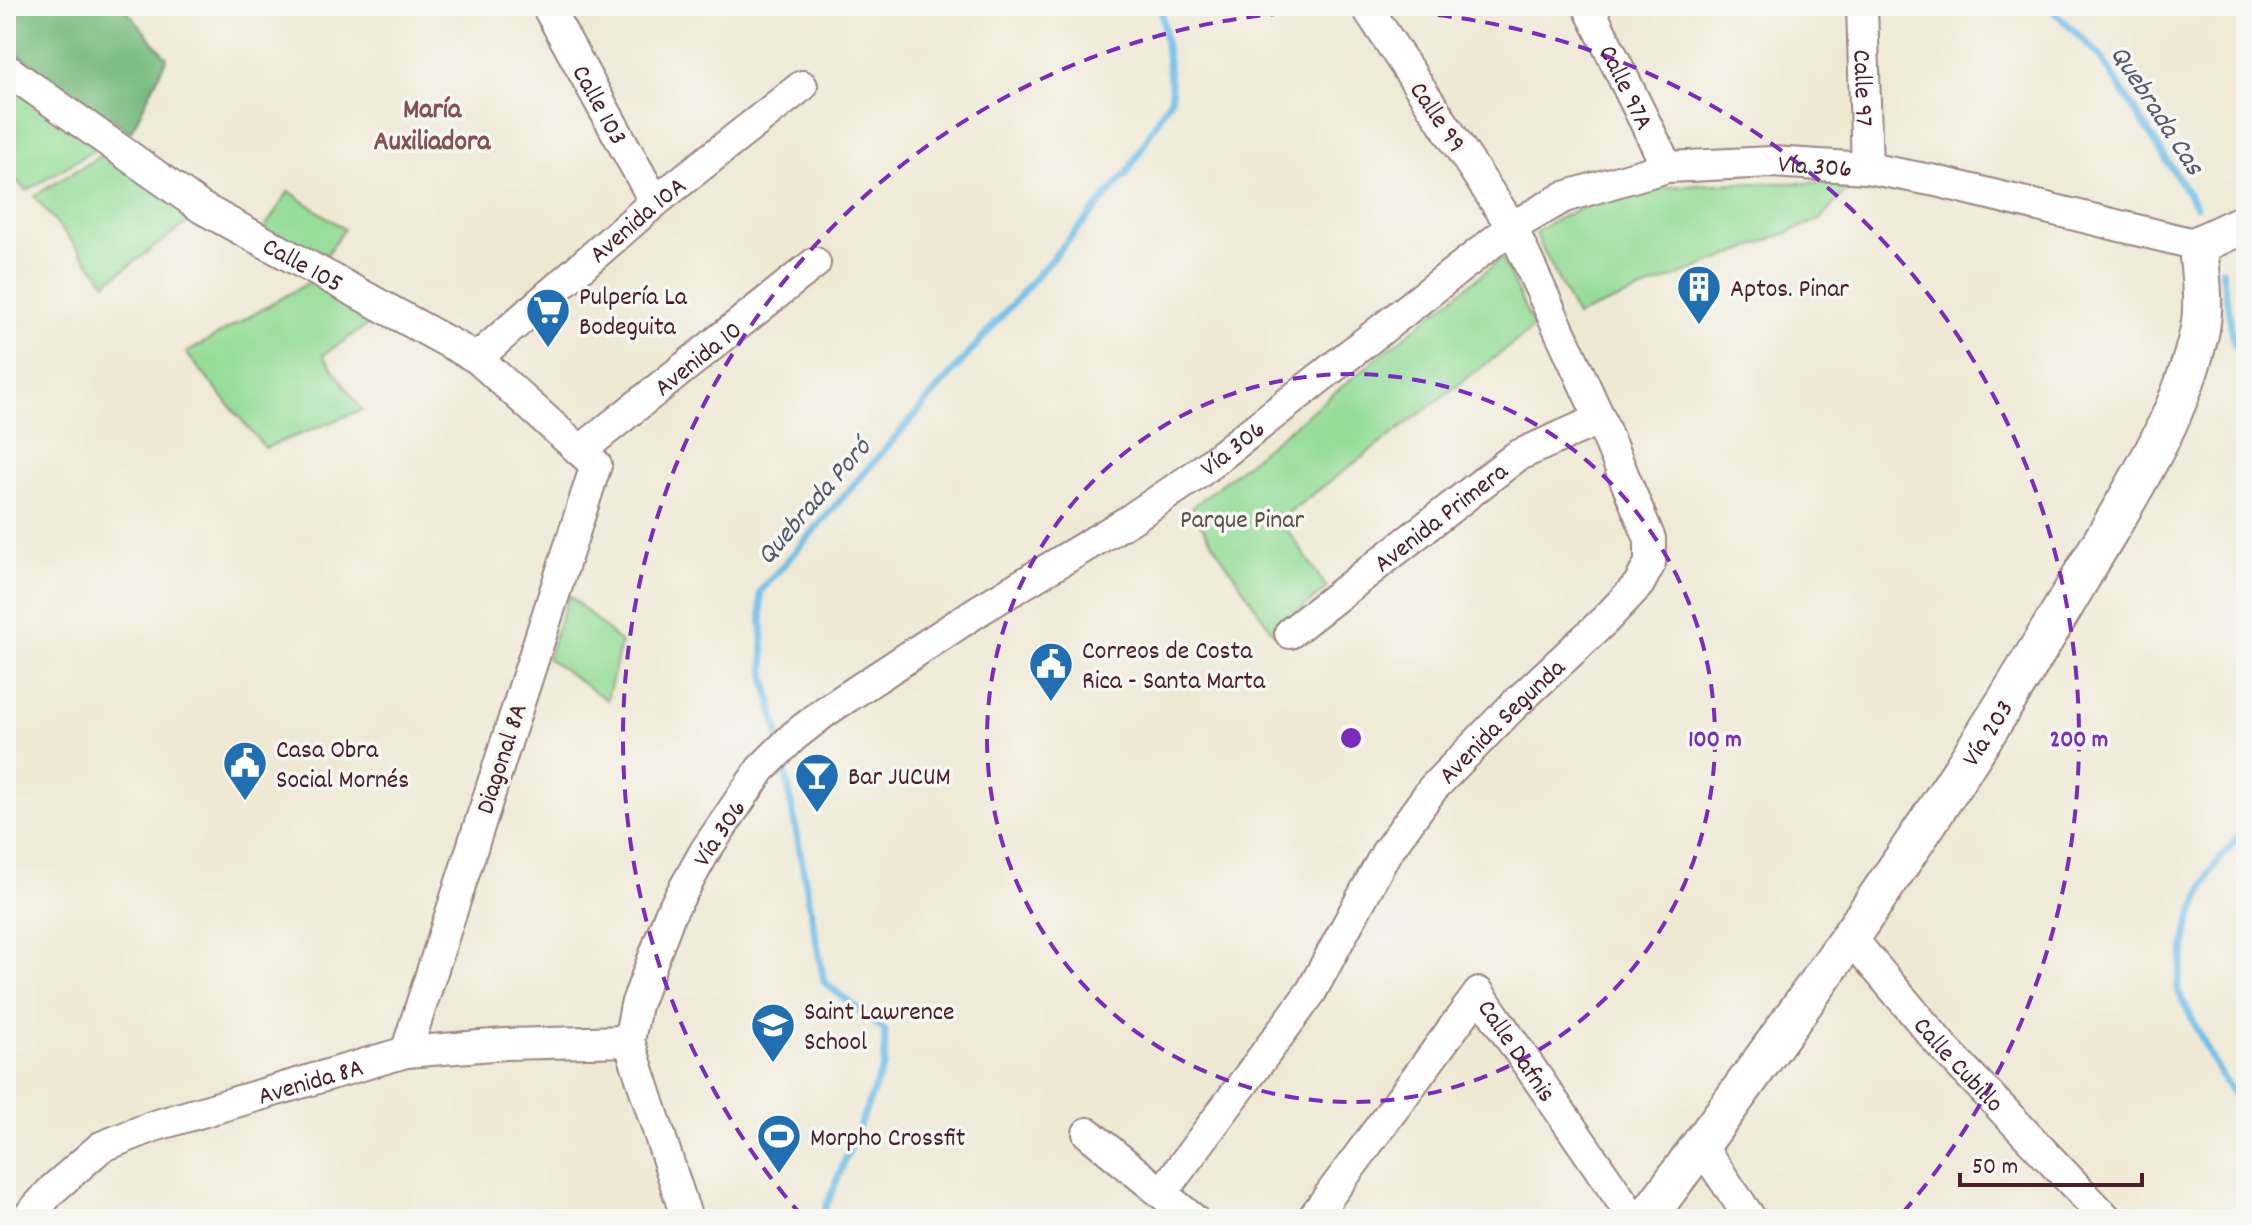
<svg xmlns="http://www.w3.org/2000/svg" width="2252" height="1225" font-family="Dekko,sans-serif">
<style>
.green{fill:#95dd98;stroke:#707e62;stroke-width:2}
.forest{fill:#78bc80;stroke:#616e56;stroke-width:2}
.lines{fill:none;stroke-linecap:round;stroke-linejoin:round}
.stream{stroke:#6cbee8;stroke-width:7}
.minor-casing{stroke:#9c8480;stroke-width:34}
.major-casing{stroke:#9c8480;stroke-width:42}
.minor{stroke:#fff;stroke-width:30}
.major{stroke:#fff;stroke-width:38}
.ring{fill:none;stroke:#7b2cbf;stroke-width:4;stroke-dasharray:14 10}
.labels{text-anchor:middle;stroke-width:7;stroke-linejoin:round;paint-order:stroke}
.street-label{font-size:26px;fill:#4a1f2b;stroke:#f6f6f2}
.poi-label{font-size:26px;fill:#4a1f2b;stroke:#f6f6f2;text-anchor:start}
.park-label{font-size:26px;fill:#5d4e46;stroke:#f6f6f2}
.neighbourhood-label{font-size:28px;font-weight:bold;fill:#865153;stroke:#f6f6f2}
.water-label{font-size:28px;font-style:italic;fill:#56576d;stroke:#f6f6f2}
.centre{fill:#7b2cbf;stroke:#f6f6f2;stroke-width:4}
.ring-label{font-size:24px;text-anchor:middle;font-weight:bold;fill:#7b2cbf;stroke:#f6f6f2;stroke-width:7;stroke-linejoin:round;paint-order:stroke}
</style>
<rect width="100%" height="100%" fill="#f6f6f2"/>
<filter id="ink" filterUnits="userSpaceOnUse"><feTurbulence type="fractalNoise" baseFrequency=".0125" numOctaves="2"/><feDisplacementMap in="SourceGraphic" scale="16" xChannelSelector="R" yChannelSelector="G"/><feConvolveMatrix kernelMatrix="1 2 1 2 8 2 1 2 1" color-interpolation-filters="sRGB"/></filter>
<filter id="wash" filterUnits="userSpaceOnUse"><feTurbulence type="fractalNoise" baseFrequency=".006" numOctaves="4" result="noise"/><feDisplacementMap in="SourceGraphic" scale="32" xChannelSelector="R" yChannelSelector="G"/><feGaussianBlur stdDeviation="1.8" result="paint"/><feColorMatrix in="noise" values="0 0 0 0 0 0 0 0 0 0 0 0 0 0 0 0 0 1.4 0 .05"/><feComposite in="paint" operator="in"/></filter>
<g filter="url(#wash)">
<rect width="100%" height="100%" fill="#efe9d4"/>
<g class="green">
<polygon points="9,85 99,147 26,191 6,168 6,88"/>
<polygon points="104,154 196,216 106,283 34,196"/>
<path d="M 1853,183 L 1820,220 L 1576,316 L 1535,233 C 1624,171 1750,185 1853,183 Z"/>
<polygon points="289,191 344,229 319,266 264,229"/>
<polygon points="1502,258 1534,328 1280,519 1327,588 1273,633 1190,509"/>
<polygon points="315,279 381,316 323,355 362,410 265,448 186,353"/>
<polygon points="569,595 621,643 607,700 547,658"/>
</g>
<polygon class="forest" points="6,6 123,6 167,58 131,132 6,46"/>
<g class="lines">
<g class="stream">
<polyline points="2048,6 2100,56 2196,206"/>
<polyline points="2222,270 2234,343 2246,365"/>
<polyline points="779,739 765,676 760,592 1127,173 1172,96 1161,6"/>
<polyline points="783,759 824,982 885,1031 884,1065 821,1219"/>
<polyline points="2246,827 2210,872 2190,920 2177,989 2217,1069 2246,1112"/>
</g>
</g>
</g>
<g filter="url(#ink)">
<g class="lines">
<g class="minor-casing">
<g id="minor">
<path id="s1" d="M 547,6 L 655,202"/>
<path id="s2" d="M 1588,6 L 1667,167"/>
<path id="s3" d="M 1862,6 L 1867,168"/>
<path id="s4" d="M 6,69 L 202,208 L 477,358 L 596,465 L 406,1052"/>
<path id="s5" d="M 477,358 L 655,202 L 802,86"/>
<path id="s6" d="M 580,451 L 815,263"/>
<path id="s7" d="M 1290,633 L 1517,456 L 1600,419"/>
<path id="s8" d="M 1851,938 L 1942,1046 L 2107,1219"/>
<polyline points="1088,1133 1193,1219"/>
<polyline points="1701,1146 1751,1219"/>
<path id="s9" d="M 1162,1193 L 1311,992 L 1386,853 L 1433,788 L 1512,707 L 1605,620 L 1639,584 L 1650,563 L 1650,539 L 1600,419 L 1512,227 L 1366,6"/>
<path id="s10" d="M 26,1219 L 53,1189 L 101,1147 L 154,1126 L 406,1052 L 505,1044 L 629,1041"/>
<path id="s11" d="M 687,1219 L 629,1041 L 636,1005 L 670,914 L 705,851 L 761,769 L 794,736 L 826,711 L 981,609 L 1128,521 L 1196,475 L 1512,227 L 1564,197 L 1667,167 L 1772,162 L 1867,168 L 1936,181 L 2198,245"/>
<path id="s12" d="M 1312,1219 L 1479,993 L 1634,1219"/>
</g>
</g>
<g class="major-casing">
<g id="major">
<path id="s13" d="M 1646,1219 C 1800,1012 1950,802 2080,579 C 2126,500 2181,420 2200,329 C 2205,302 2200,272 2198,245 L 2246,223"/>
</g>
</g>
<use href="#minor" class="minor"/>
<use href="#major" class="major"/>
</g>
</g>
<g class="ring">
<circle cx="1351" cy="738" r="364"/>
<path d="M802 1216A728 728 0 1 1 1900 1216"/>
</g>
<defs>
<g id="building-pin" transform="scale(2.3)"><path d="M0 17L-7.5 6A9.5 9.5 0 1 1 7.5 6Z" fill="#1f6fb2" stroke="#f6f6f2"/><path d="M-4-6H4V6H1V3H-1V6H-4ZM-2.5-4.3h1.7v1.8h-1.7ZM.8-4.3h1.7v1.8H.8ZM-2.5-1h1.7V.8h-1.7ZM.8-1h1.7V.8H.8Z" fill="#fff"/></g>
<g id="supermarket-pin" transform="scale(2.3)"><path d="M0 17L-7.5 6A9.5 9.5 0 1 1 7.5 6Z" fill="#1f6fb2" stroke="#f6f6f2"/><path d="M-6-5.5h2.5l.6 2H6L4.5 2H-2.5L-4.4-4H-6ZM-1.5 3.2a1.3 1.3 0 1 0 .1 0ZM3 3.2a1.3 1.3 0 1 0 .1 0Z" fill="#fff"/></g>
<g id="civic-pin" transform="scale(2.3)"><path d="M0 17L-7.5 6A9.5 9.5 0 1 1 7.5 6Z" fill="#1f6fb2" stroke="#f6f6f2"/><path d="M-.6-6.5H3V-4.5H.6V-3L4-1V1h2V6H-6V1h2V-1L-.6-3ZM-1.2 2.5V6h2.4V2.5Z" fill="#fff"/></g>
<g id="bar-pin" transform="scale(2.3)"><path d="M0 17L-7.5 6A9.5 9.5 0 1 1 7.5 6Z" fill="#1f6fb2" stroke="#f6f6f2"/><path d="M-6-5H6L.8 .8V4.5H3.5V6h-7V4.5H-.8V.8Z" fill="#fff"/></g>
<g id="school-pin" transform="scale(2.3)"><path d="M0 17L-7.5 6A9.5 9.5 0 1 1 7.5 6Z" fill="#1f6fb2" stroke="#f6f6f2"/><path d="M0-5L7-2L0 1L-7-2ZM-4 1L0 2.5L4 1V4Q0 6-4 4Z" fill="#fff"/></g>
<g id="stadium-pin" transform="scale(2.3)"><path d="M0 17L-7.5 6A9.5 9.5 0 1 1 7.5 6Z" fill="#1f6fb2" stroke="#f6f6f2"/><path d="M0-5a6.5 5 0 1 0 0 10a6.5 5 0 1 0 0-10ZM-3.5-1.8h7v3.6h-7Z" fill="#fff"/></g>
</defs>
<g fill-rule="evenodd">
<use href="#building-pin" x="1699" y="287"/>
<use href="#supermarket-pin" x="548" y="310"/>
<use href="#civic-pin" x="1051" y="664"/>
<use href="#civic-pin" x="245" y="763"/>
<use href="#bar-pin" x="817" y="775"/>
<use href="#school-pin" x="773" y="1025"/>
<use href="#stadium-pin" x="779" y="1136"/>
</g>
<g class="labels">
<g class="street-label">
<text dy="9" stroke="none"><textPath href="#s2" startOffset="90">Calle 97A</textPath></text>
<text dy="9" stroke="none"><textPath href="#s3" startOffset="82">Calle 97</textPath></text>
<text dy="9" stroke="none"><textPath href="#s1" startOffset="112">Calle 103</textPath></text>
<text transform="translate(1439 116) rotate(56)" y="9">Calle 99</text>
<text dy="9" stroke="none"><textPath href="#s11" startOffset="1736">Vía 306</textPath></text>
<text dy="9" stroke="none"><textPath href="#s5" startOffset="212">Avenida 10A</textPath></text>
<text dy="9" stroke="none"><textPath href="#s4" startOffset="356">Calle 105</textPath></text>
<text dy="9" stroke="none"><textPath href="#s6" startOffset="150">Avenida 10</textPath></text>
<text dy="9" stroke="none"><textPath href="#s11" startOffset="1064">Vía 306</textPath></text>
<text dy="9" stroke="none"><textPath href="#s7" startOffset="190">Avenida Primera</textPath></text>
<text dy="9" stroke="none"><textPath href="#s9" startOffset="584">Avenida Segunda</textPath></text>
<text dy="9" stroke="none"><textPath href="#s13" startOffset="594">Vía 203</textPath></text>
<text transform="translate(500 758) rotate(-72)" y="9">Diagonal 8A</text>
<text dy="9" stroke="none"><textPath href="#s11" startOffset="416">Vía 306</textPath></text>
<text dy="9" stroke="none"><textPath href="#s12" startOffset="350">Calle Dafnis</textPath></text>
<text dy="9" stroke="none"><textPath href="#s8" startOffset="166">Calle Cubillo</textPath></text>
<text dy="9" stroke="none"><textPath href="#s10" startOffset="324">Avenida 8A</textPath></text>
</g>
<g class="poi-label">
<text x="1730" y="296">Aptos. Pinar</text>
<text x="579" y="304">Pulpería La<tspan x="579" dy="30">Bodeguita</tspan></text>
<text x="1082" y="658">Correos de Costa<tspan x="1082" dy="30">Rica - Santa Marta</tspan></text>
<text x="276" y="757">Casa Obra<tspan x="276" dy="30">Social Mornés</tspan></text>
<text x="848" y="784">Bar JUCUM</text>
<text x="804" y="1019">Saint Lawrence<tspan x="804" dy="30">School</tspan></text>
<text x="810" y="1145">Morpho Crossfit</text>
</g>
<g class="park-label">
<text x="1242" y="527">Parque Pinar</text>
</g>
<g class="neighbourhood-label">
<text x="432" y="117">María<tspan x="432" dy="32">Auxiliadora</tspan></text>
</g>
<g class="water-label">
<text transform="translate(2159 109) rotate(57)" y="10">Quebrada Cas</text>
<text transform="translate(812 500) rotate(-49)" y="10">Quebrada Poró</text>
</g>
</g>
<circle cx="1351" cy="738" r="12" class="centre"/>
<g class="ring-label">
<text x="1715" y="746">100 m</text>
<text x="2079" y="746">200 m</text>
</g>
<rect width="2252" height="1225" fill="none" stroke="#f6f6f2" stroke-width="32"/>
<path d="M1960 1173v12h182v-12" fill="none" stroke="#4a1f2b" stroke-width="4"/>
<text x="1972" y="1173" font-size="24" fill="#4a1f2b" stroke="#f6f6f2" stroke-width="6" paint-order="stroke">50 m</text>
</svg>
